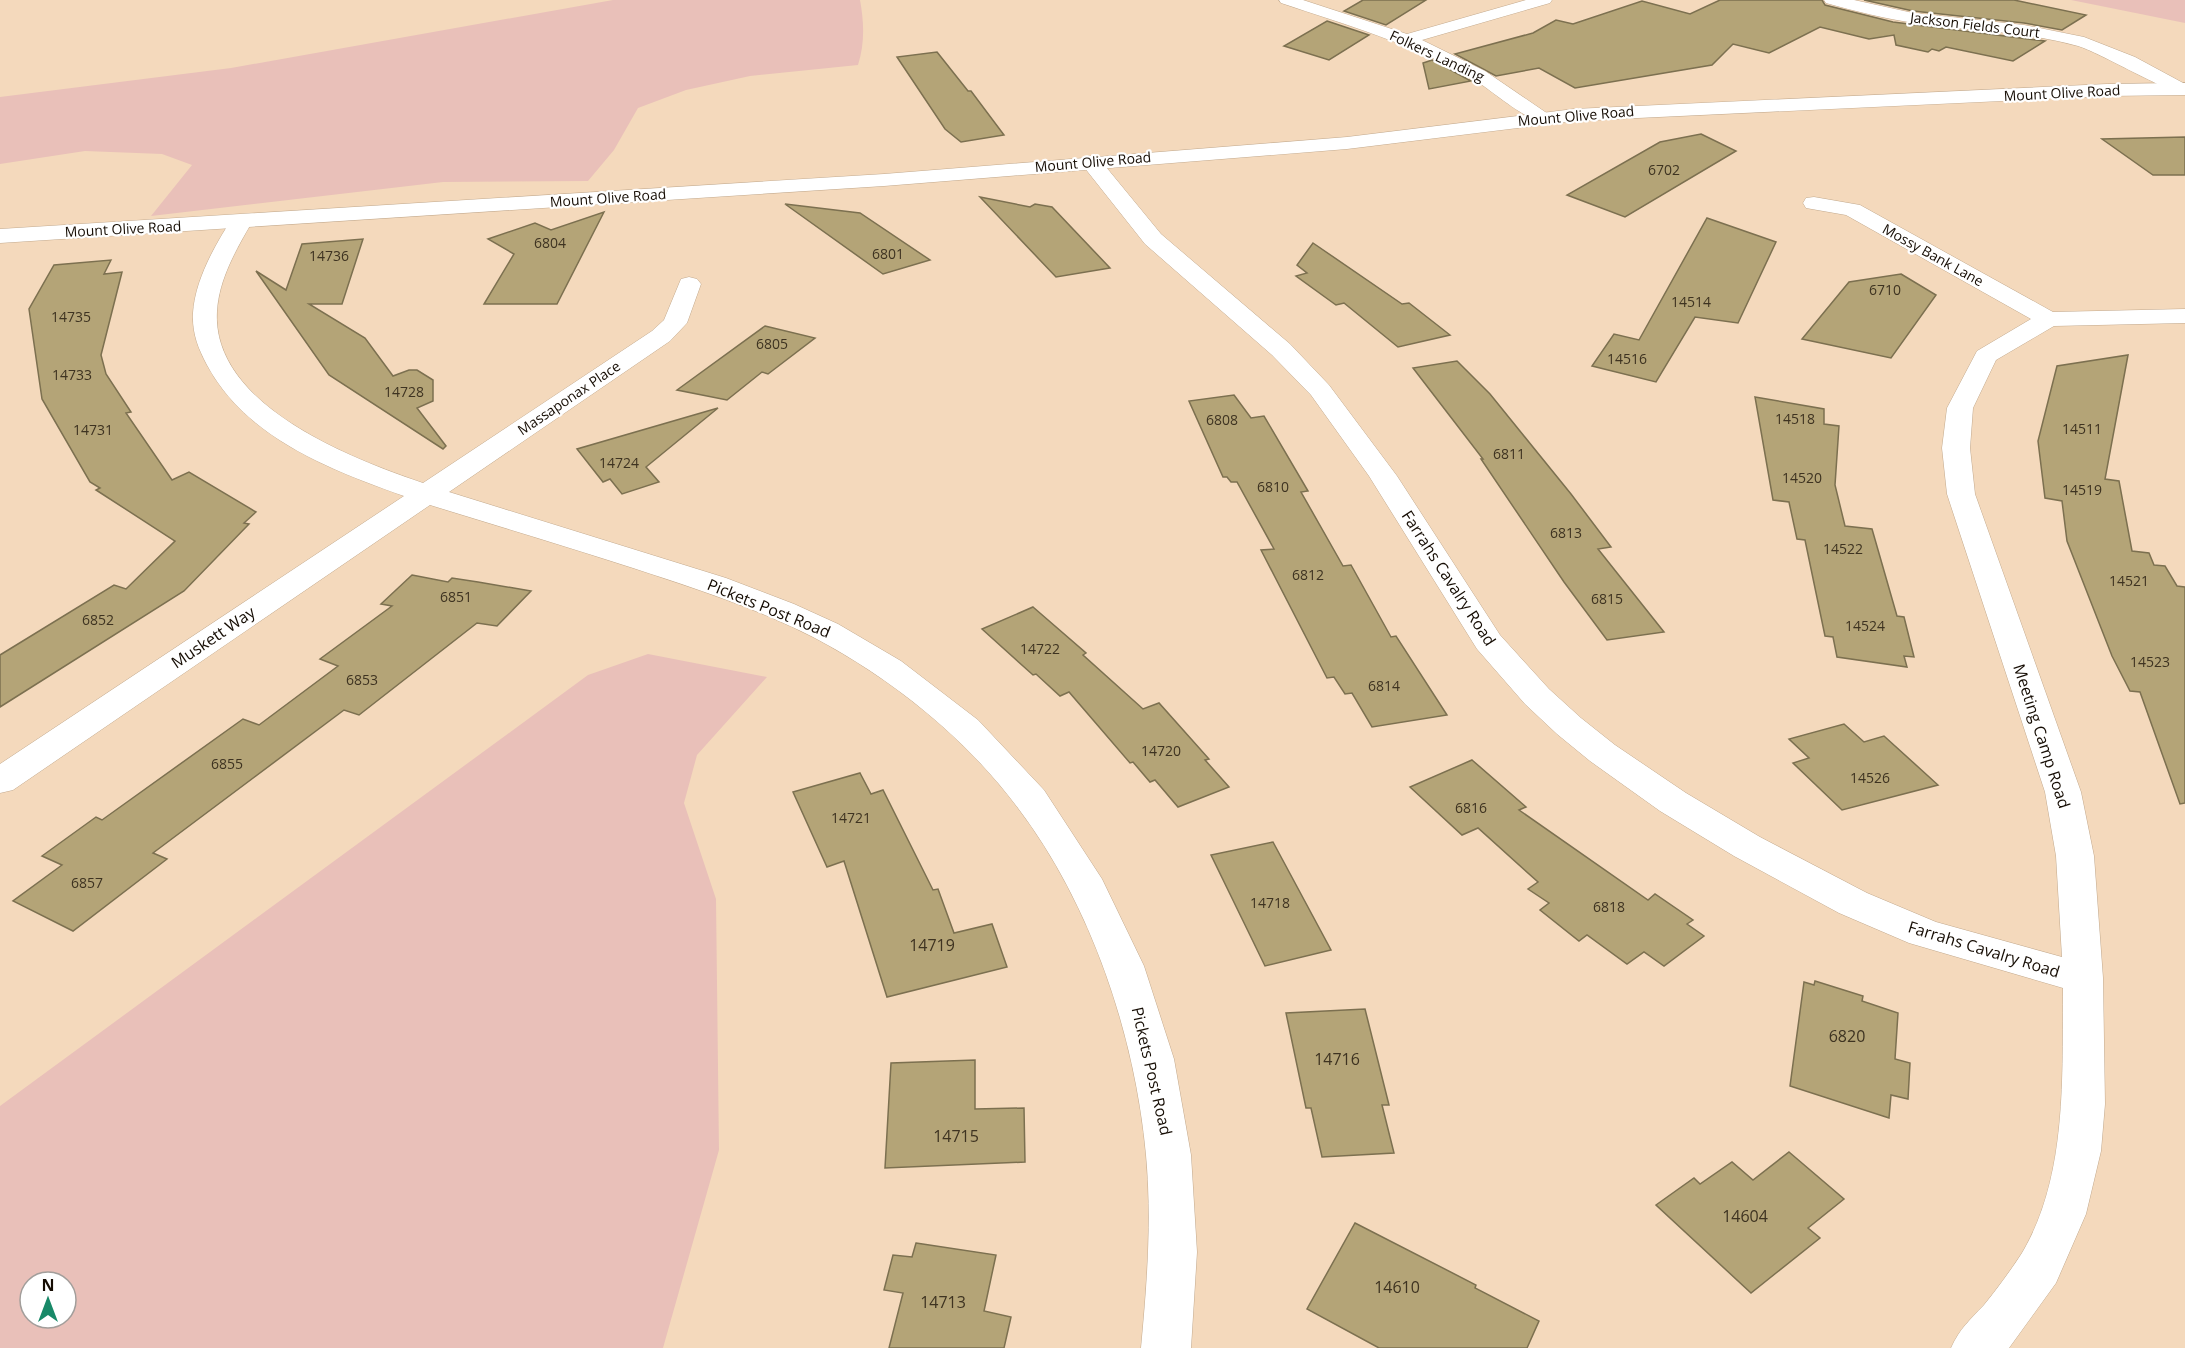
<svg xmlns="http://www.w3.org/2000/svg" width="2185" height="1348" font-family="'Open Sans',sans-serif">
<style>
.green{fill:#e9c0b9;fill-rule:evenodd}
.building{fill:#b4a477;stroke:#7c7050;stroke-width:1.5}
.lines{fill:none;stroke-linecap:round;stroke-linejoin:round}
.street-casing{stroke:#c2a98d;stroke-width:1}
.secondary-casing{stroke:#c2a98d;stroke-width:1}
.street{fill:#fff;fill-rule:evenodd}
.secondary{fill:#fff;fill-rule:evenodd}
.labels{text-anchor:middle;stroke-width:4.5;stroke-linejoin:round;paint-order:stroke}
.far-street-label{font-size:14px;fill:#160d04;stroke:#fff}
.number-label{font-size:14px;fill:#3e3321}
.street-label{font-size:16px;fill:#160d04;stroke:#fff}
.near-number-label{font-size:16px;fill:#3e3321}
</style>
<rect width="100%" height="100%" fill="#f4d9bc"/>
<g class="green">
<path d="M 613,0 L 860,0 C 864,22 865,43 858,65 L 750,76 L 686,90 L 638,108 L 614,150 L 588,181 L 443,182 L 151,216 L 192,165 L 162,154 L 85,151 L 0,164 L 0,97 L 231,68 Z"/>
<polygon points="2071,0 2185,0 2185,23"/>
<path d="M 648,654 L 767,677 L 697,755 L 684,803 L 716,899 L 719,1150 L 663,1348 L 0,1348 L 0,1106 L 588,675 ZM 30,1282 L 66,1282 L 66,1318 L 30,1318 Z"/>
</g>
<g class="building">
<polygon points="1363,0 1426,0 1386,25 1344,11"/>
<polygon points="1720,0 1822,0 1825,5 1893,22 2045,41 2013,61 1946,47 1939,51 1932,49 1928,52 1896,45 1894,35 1869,39 1820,27 1769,53 1733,44 1712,65 1575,88 1539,68 1496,76 1455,54 1533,33 1556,20 1573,24 1642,1 1690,14"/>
<polygon points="1864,0 2014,0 2086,15 2062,30 2024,23 1913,11"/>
<polygon points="1327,21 1369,35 1329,60 1284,46"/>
<polygon points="937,52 968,91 971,91 1004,135 961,142 945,129 897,57"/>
<polygon points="1432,60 1449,69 1471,81 1429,89 1423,63"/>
<polygon points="1701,134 1736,151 1625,217 1567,195 1660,142"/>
<polygon points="2185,137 2185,175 2153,175 2102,139"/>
<polygon points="980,197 1030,207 1035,204 1052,207 1110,268 1056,277"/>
<polygon points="785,204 860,213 930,260 883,274"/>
<polygon points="604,212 557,304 484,304 514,254 488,239 535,223 551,230"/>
<polygon points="1707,218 1776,242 1738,323 1695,317 1656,382 1592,366 1614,334 1639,340"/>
<polygon points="363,239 342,304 309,304 365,338 393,376 409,370 417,370 433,380 433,401 417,408 446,446 443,449 329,375 256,271 286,290 302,244"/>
<polygon points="1313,243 1402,304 1409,303 1450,335 1398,347 1344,303 1336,305 1296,276 1307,273 1297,265"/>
<polygon points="111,260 104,274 122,272 101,355 106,374 131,412 126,413 172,480 189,472 256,512 244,523 249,524 184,591 0,707 0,655 114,585 126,589 175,541 96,490 100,488 90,482 42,399 29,309 54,265"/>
<polygon points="1901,274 1936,295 1891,358 1802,339 1849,282"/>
<polygon points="765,326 815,338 768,374 762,372 727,400 677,390"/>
<polygon points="2128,355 2105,479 2119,481 2132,551 2149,553 2154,565 2165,566 2177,586 2185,587 2185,803 2180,804 2140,692 2130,691 2112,656 2067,541 2062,501 2045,498 2038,441 2057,366"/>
<polygon points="1457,361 1490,394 1571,494 1611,547 1598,549 1664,632 1607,640 1564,582 1481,459 1483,459 1413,368"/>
<polygon points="1234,395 1251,418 1264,416 1308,491 1301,492 1343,566 1351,565 1391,637 1396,636 1447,715 1372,727 1352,693 1345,694 1334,677 1327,678 1261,550 1274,549 1237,482 1231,482 1227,477 1223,477 1189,401"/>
<polygon points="1755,397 1824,409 1824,424 1839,426 1835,485 1845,526 1872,529 1897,616 1904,617 1914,657 1904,656 1907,667 1837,657 1833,637 1825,636 1805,540 1797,539 1789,502 1773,500"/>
<polygon points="718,408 646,467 659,482 622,494 610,479 603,482 577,449"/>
<polygon points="412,575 448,582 452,578 478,582 531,591 497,626 477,623 359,715 344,710 153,853 167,859 73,931 13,901 62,865 42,856 96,817 102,820 243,719 259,725 338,666 320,659 392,606 381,604"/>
<polygon points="1033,607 1086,653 1083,655 1143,709 1159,703 1209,759 1205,760 1229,787 1178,807 1155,780 1150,782 1133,762 1130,763 1069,692 1060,696 1036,674 1033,675 982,629"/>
<polygon points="1844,724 1864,742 1884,736 1938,785 1842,810 1793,763 1809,758 1789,739"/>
<polygon points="1472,760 1526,807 1519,810 1648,900 1655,894 1693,920 1687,924 1704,936 1664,966 1644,952 1627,964 1587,935 1579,941 1540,910 1549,903 1528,889 1538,882 1478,828 1462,835 1410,787"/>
<polygon points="860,773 871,794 883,790 933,890 938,889 954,933 992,924 1007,967 887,997 844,861 827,867 793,792"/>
<polygon points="1273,842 1331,950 1265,966 1211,855"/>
<polygon points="1815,981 1863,996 1862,1001 1898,1013 1895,1059 1910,1063 1908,1099 1891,1095 1889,1118 1790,1086 1804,982 1814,985"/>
<polygon points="1365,1009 1389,1105 1382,1105 1394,1153 1322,1157 1311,1108 1306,1108 1286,1013"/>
<polygon points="975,1060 975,1109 1024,1108 1025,1162 885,1168 891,1063"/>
<polygon points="1789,1152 1844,1199 1808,1228 1820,1238 1751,1293 1656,1205 1694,1178 1700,1184 1732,1162 1753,1180"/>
<polygon points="1355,1223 1476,1285 1475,1288 1539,1321 1527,1348 1379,1348 1307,1309"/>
<polygon points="916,1243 996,1255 984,1311 1011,1317 1004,1348 889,1348 903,1293 884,1290 893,1255 912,1257"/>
</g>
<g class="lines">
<g class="street-casing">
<g id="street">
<path d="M 1279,0 L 1303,0 L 1407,34 L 1526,0 L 1552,0 L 1550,3 L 1422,40 L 1485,71 L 1554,118 L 1551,122 C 1531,127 1491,89 1473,79 C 1413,44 1347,25 1281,3 Z"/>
<path d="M 1824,0 L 1854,0 L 1913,13 L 2024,25 L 2084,37 L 2135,57 L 2185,84 L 2185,93 C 2173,96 2099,52 2078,46 C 2025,31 1969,31 1915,23 C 1886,19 1855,11 1826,3 Z"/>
<path d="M 1090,156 L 1097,158 L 1106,167 L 1161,234 L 1290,344 L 1329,385 L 1397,476 L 1500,635 L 1549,689 L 1581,718 L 1615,745 L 1686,793 L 1760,837 L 1867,893 L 1936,922 L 2062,957 L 2056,856 L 2045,792 L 1947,494 L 1942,448 L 1947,408 L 1977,351 L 2031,319 L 1846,215 L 1806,208 L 1803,203 L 1806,198 L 1814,197 L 1860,205 L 2053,312 L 2185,309 L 2185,323 L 2054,326 L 1996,360 L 1973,408 L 1970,448 L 1975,494 L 2081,792 L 2094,856 L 2103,978 L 2105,1104 L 2101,1151 L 2086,1214 L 2056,1283 L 2009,1348 L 1951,1348 C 1960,1328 1970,1320 1984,1305 C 1997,1289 2011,1270 2022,1253 C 2068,1175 2062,1075 2063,988 L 1909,943 L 1839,913 L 1734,856 L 1660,811 L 1590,761 L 1557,734 L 1525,704 L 1477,649 L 1369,476 L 1311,395 L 1272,355 L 1145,244 L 1080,162 L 1083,158 Z"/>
<path d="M 241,215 L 249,217 L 252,222 C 236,250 219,279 217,311 C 211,405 352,459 423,483 L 652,331 L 664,320 L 681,279 L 689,277 L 697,279 L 701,284 L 687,323 L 670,341 L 449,492 L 726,578 L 794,604 L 838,624 L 901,661 L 978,720 L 1044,790 L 1102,879 L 1144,966 L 1174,1059 L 1191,1155 L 1197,1252 L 1191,1348 L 1141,1348 C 1147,1284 1152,1220 1146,1155 C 1135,1035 1091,904 1018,808 C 965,737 891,678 813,637 C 756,608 694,588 633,568 C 565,546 498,526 430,505 L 13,790 L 0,793 L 0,764 L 404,496 C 331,470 246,438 207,365 C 198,348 192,333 193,313 C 195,280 215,245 233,217 Z"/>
</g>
</g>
<g class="secondary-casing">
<polygon id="secondary" points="2185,83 2185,95 2107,96 1574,121 1347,149 884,186 0,243 0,229 884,174 1347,137 1574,109 2107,84"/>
</g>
<use href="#street" class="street"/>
<use href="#secondary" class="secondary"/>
</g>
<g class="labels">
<g class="far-street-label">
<text transform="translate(1975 25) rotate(7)" y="5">Jackson Fields Court</text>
<text transform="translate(1437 56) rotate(25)" y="5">Folkers Landing</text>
<text transform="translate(2062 93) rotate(-3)" y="5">Mount Olive Road</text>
<text transform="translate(1576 116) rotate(-5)" y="5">Mount Olive Road</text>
<text transform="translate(1093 162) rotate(-5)" y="5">Mount Olive Road</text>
<text transform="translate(608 198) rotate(-4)" y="5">Mount Olive Road</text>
<text transform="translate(123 229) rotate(-3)" y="5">Mount Olive Road</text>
<text transform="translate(1933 255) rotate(29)" y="5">Mossy Bank Lane</text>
<text transform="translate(569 398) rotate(-34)" y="5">Massaponax Place</text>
</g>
<g class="number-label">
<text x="1664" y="175">6702</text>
<text x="550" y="248">6804</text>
<text x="888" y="259">6801</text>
<text x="329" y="261">14736</text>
<text x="1885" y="295">6710</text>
<text x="1691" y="307">14514</text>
<text x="71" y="322">14735</text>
<text x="772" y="349">6805</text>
<text x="1627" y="364">14516</text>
<text x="72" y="380">14733</text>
<text x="404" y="397">14728</text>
<text x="1795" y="424">14518</text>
<text x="1222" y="425">6808</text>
<text x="2082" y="434">14511</text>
<text x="93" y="435">14731</text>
<text x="1509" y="459">6811</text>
<text x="619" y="468">14724</text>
<text x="1802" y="483">14520</text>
<text x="1273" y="492">6810</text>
<text x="2082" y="495">14519</text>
<text x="1566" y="538">6813</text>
<text x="1843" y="554">14522</text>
<text x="1308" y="580">6812</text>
<text x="2129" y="586">14521</text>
<text x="456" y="602">6851</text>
<text x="1607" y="604">6815</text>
<text x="98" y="625">6852</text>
<text x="1865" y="631">14524</text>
<text x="1040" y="654">14722</text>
<text x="2150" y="667">14523</text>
<text x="362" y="685">6853</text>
<text x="1384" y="691">6814</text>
<text x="1161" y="756">14720</text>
<text x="227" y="769">6855</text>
<text x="1870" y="783">14526</text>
<text x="1471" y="813">6816</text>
<text x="851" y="823">14721</text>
<text x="87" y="888">6857</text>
<text x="1270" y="908">14718</text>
<text x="1609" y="912">6818</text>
</g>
<g class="street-label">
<text transform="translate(1449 578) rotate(57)" y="6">Farrahs Cavalry Road</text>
<text transform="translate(769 608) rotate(22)" y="6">Pickets Post Road</text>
<text transform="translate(213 637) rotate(-34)" y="6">Muskett Way</text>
<text transform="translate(2042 736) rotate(72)" y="6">Meeting Camp Road</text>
<text transform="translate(1984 949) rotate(17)" y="6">Farrahs Cavalry Road</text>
<text transform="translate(1152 1071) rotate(77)" y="6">Pickets Post Road</text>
</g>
<g class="near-number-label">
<text x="932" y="951">14719</text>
<text x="1847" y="1042">6820</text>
<text x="1337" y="1065">14716</text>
<text x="956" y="1142">14715</text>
<text x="1745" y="1222">14604</text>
<text x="1397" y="1293">14610</text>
<text x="943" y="1308">14713</text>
</g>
</g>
<g transform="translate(48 1300)"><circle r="28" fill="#ffffff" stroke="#a29e9b" stroke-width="1.5"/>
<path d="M0-4.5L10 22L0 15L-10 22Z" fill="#188968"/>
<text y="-9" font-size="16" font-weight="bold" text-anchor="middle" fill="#160d04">N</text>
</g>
</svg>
